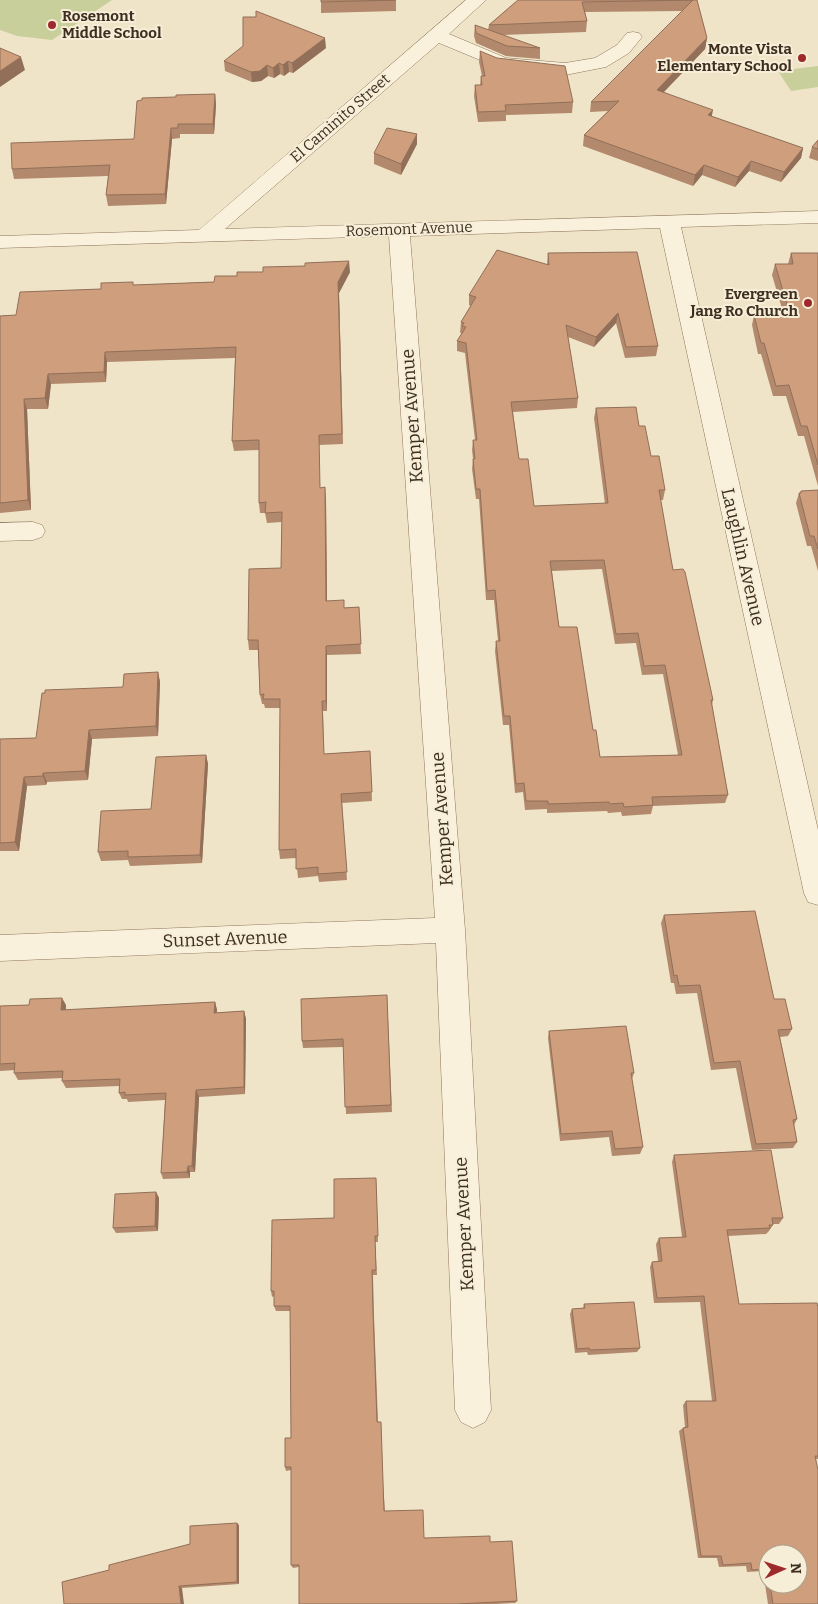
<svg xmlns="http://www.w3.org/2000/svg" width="818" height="1604" font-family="Bitter,serif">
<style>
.green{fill:#c9cf9b}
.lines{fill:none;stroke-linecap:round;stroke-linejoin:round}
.minor-casing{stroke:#8d765c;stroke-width:1}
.minor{fill:#faf1dc;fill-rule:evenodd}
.wall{fill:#b2896c;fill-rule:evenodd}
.shaded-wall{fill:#916f58}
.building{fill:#cf9f7d;stroke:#916f58;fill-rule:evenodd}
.poi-dot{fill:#9e2a2b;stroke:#f7eed8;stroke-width:2}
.labels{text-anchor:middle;stroke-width:4;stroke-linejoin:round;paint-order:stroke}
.far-poi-label{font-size:15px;font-weight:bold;fill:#3d2e20;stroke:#f7eed8;text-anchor:end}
.far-street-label{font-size:15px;fill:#3d2e20;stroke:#f7eed8}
.street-label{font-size:18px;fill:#3d2e20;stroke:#f7eed8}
</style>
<rect width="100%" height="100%" fill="#f0e4c8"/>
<g class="green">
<polygon points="0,0 112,0 52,40 17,36 0,30"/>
<polygon points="818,66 818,87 791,91 778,71"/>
</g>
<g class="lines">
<g class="minor-casing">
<g id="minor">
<polygon points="466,0 486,0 449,34 506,58 565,63 595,58 617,45 627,33 633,32 639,33 642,37 629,53 606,67 565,75 497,67 439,43 225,229 818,211 818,223 681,227 818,830 818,905 808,902 804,893 660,228 410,236 465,930 491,1410 485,1422 473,1428 461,1422 455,1410 436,943 0,961 0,935 435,918 389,236 0,248 0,236 199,230"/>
<polygon points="33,522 42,525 45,531 42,537 33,540 0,541 0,523"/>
</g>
</g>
<use href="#minor" class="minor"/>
</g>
<g class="wall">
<polygon points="321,0 396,0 396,11 321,13"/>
<polygon points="518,0 697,0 707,38 705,49 664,92 711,116 803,148 801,158 781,182 749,171 735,187 702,175 693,186 583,146 584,135 608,111 590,112 591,102 682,11 585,12 587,21 586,32 501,35 540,48 540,59 506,56 476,43 474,36 475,25 488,30 489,25"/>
<polygon points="326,48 293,73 289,72 284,76 280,74 274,78 268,76 261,81 252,82 225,71 224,61"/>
<polygon points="480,51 573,102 572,113 506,115 506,121 478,122 474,96 475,85 480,85 481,76 482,76 479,62"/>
<polygon points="215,94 216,105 214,134 180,134 180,138 172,139 166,204 108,206 106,195 108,176 14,179 12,169 134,139 176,97"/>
<polygon points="818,140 818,161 809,158 812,147"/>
<polygon points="417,144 401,175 374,164 374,153"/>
<path d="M 548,253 L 658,346 L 656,356 L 625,358 L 616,323 L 594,347 L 568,337 L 578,398 L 577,408 L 513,412 L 519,459 L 534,506 L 605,504 L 594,418 L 596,408 L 639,426 L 665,490 L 663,500 L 660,500 L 673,570 L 713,700 L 712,705 L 728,795 L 725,803 L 653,806 L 651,814 L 622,816 L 621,812 L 608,813 L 607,811 L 547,813 L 547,809 L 525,810 L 523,792 L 515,793 L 509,725 L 503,725 L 495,651 L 496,641 L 498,641 L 494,600 L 486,600 L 479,499 L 476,499 L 472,469 L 473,459 L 472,450 L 473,440 L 475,440 L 465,353 L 457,351 L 457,341 L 462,333 L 460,333 L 461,322 L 471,306 L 469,305 L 469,295 L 547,264 ZM 602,569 L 615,644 L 636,643 L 642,675 L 663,674 L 678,755 L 600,757 L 593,730 L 559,627 L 552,571 Z"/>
<polygon points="791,253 818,253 818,486 804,436 798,436 786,396 773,396 761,354 758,354 752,325 754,315 782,315 783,312 772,275 775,264 788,264"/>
<polygon points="350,272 339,293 343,444 319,445 320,488 326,498 327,601 344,608 359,607 361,654 327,655 327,711 323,711 324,754 370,751 372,801 342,803 347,880 319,882 318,876 298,878 296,858 280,859 279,850 280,708 265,708 264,704 262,704 260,695 258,650 249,650 248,640 281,568 282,522 267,523 265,513 260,513 259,503 259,450 234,451 232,441 235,358 107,362 106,382 51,384 48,409 27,409 31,510 0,513 0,316 16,315 101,289 133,285 214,282 237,276"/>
<polygon points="818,490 818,571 811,546 807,546 796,503 799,493 800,493 801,491"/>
<polygon points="158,672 160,682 158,736 92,739 88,780 47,782 46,785 27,786 19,851 0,851 0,739 36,738 123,687"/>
<polygon points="206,755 208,764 202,863 130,866 128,860 101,861 98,852 151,809"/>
<polygon points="664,915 774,999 792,1029 788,1036 780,1037 797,1119 794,1125 797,1142 793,1148 752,1150 736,1068 711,1070 697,993 676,994 674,983 671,983 661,923"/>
<polygon points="387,995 392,1112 346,1114 344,1047 303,1048 302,1041"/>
<polygon points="215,1002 217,1010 216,1013 244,1011 246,1019 245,1094 199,1097 195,1172 190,1172 190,1178 163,1179 161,1173 165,1100 128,1102 127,1099 122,1099 119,1093 119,1086 66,1088 62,1081 63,1078 18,1080 14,1073 15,1070 0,1071 0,1006 66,1005 66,1010"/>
<polygon points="549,1031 634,1073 632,1079 643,1147 640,1154 612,1156 609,1137 560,1141 548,1038"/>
<path d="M 674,1155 L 783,1218 L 779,1224 L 773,1224 L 773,1225 L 769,1231 L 766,1234 L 728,1236 L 739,1304 L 818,1308 L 818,1459 L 816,1459 L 818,1604 L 768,1604 L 763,1571 L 747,1572 L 746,1566 L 719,1567 L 717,1558 L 698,1558 L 679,1431 L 683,1428 L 685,1427 L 683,1405 L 686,1401 L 712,1401 L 700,1302 L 654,1303 L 650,1267 L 652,1262 L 658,1261 L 656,1244 L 659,1238 L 682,1237 L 672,1162 ZM 768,1554 L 798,1584 L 768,1584 Z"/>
<polygon points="376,1178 378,1242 375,1242 377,1275 373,1275 374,1316 378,1422 385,1511 424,1538 490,1542 517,1601 515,1603 495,1604 299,1604 299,1567 293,1568 291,1565 291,1470 286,1471 285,1467 291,1438 290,1311 276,1311 274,1306 274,1296 272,1297 271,1291 334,1218"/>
<polygon points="156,1192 159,1198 158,1231 116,1233 113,1228"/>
<polygon points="584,1304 640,1348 637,1352 588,1355 587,1352 575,1353 570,1314 572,1309 583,1308"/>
<polygon points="239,1525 239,1584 182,1588 109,1570 190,1544"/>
</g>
<g class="shaded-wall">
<polygon points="325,38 326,48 293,73 292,63"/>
<polygon points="707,38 705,49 656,100 657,90"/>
<polygon points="21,57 25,70 0,87 0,71"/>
<polygon points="288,61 289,72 284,76 283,65"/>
<polygon points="279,63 280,74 274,78 273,68"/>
<polygon points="267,65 268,76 261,81 252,82 251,72"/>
<polygon points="215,94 216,105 214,134 213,124"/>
<polygon points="713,110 711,120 708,115"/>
<polygon points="171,128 172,139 166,204 165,194"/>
<polygon points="417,134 417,144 401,175 401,164"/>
<polygon points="803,148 801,158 781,182 784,172"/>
<polygon points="751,161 749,171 735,187 738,177"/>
<polygon points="704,165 702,175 693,186 695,175"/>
<polygon points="349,261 350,272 339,293 343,444 338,282"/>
<polygon points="618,313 616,323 594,347 596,337"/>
<polygon points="105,352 107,362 106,382 104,372"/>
<polygon points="48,374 51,384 48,409 45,398"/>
<polygon points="24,399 27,409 31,510 28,500"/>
<polygon points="325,487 326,498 327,610 326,601"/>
<polygon points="326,646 327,655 327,711 326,701"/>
<polygon points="158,672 160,682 158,736 156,726"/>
<polygon points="89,730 92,739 88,780 85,771"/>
<polygon points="206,755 208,764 202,863 200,855"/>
<polygon points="43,773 47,782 46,785 43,776"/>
<polygon points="24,777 27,786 19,851 15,842"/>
<polygon points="62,998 66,1005 65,1018 61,1010"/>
<polygon points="215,1002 217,1010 216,1020 214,1013"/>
<polygon points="244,1011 246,1019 245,1094 244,1087"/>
<polygon points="196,1090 199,1097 195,1172 192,1166"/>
<polygon points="188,1166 190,1172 190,1178 187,1172"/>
<polygon points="156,1192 159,1198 158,1231 155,1226"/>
<polygon points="237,1523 239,1525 239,1584 237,1582"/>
<polygon points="179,1586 182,1588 184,1604 181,1604"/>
</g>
<g class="building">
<polygon points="321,0 396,0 321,2"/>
<polygon points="518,0 697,0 707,38 657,90 713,110 708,115 803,148 784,172 751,161 738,177 704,165 695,175 584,135 619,101 591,102 693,0 582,2 587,21 489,25"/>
<polygon points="256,11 325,38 292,63 288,61 283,65 279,63 273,68 267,65 260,71 251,72 224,61 243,46 243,17 256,17"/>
<polygon points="475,25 540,48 507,46 476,33"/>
<polygon points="0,48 21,57 0,71"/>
<polygon points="480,51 497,58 565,66 573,102 505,105 506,111 478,112 475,85 482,85 481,76 485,76"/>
<polygon points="215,94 213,124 178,124 178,128 171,128 165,194 106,195 110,165 12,169 11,143 134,139 137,101 142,100 142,98 176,97 176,95"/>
<polygon points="387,128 417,134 401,164 374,153"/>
<polygon points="818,140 818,149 812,147"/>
<path d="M 497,250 L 549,265 L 548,253 L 637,252 L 658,346 L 626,347 L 618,313 L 596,337 L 566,325 L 578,398 L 511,402 L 519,459 L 528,459 L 534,506 L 608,503 L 596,408 L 636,407 L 639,426 L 645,426 L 651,456 L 659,456 L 665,490 L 659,490 L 673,570 L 683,569 L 685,572 L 713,700 L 711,700 L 728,795 L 652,797 L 653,805 L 624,807 L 623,803 L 610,804 L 609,802 L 548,804 L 548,801 L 526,801 L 524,783 L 516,784 L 510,716 L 504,716 L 496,641 L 500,641 L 495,590 L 487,591 L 480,489 L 476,489 L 473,459 L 475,459 L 473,440 L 477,440 L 466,343 L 457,341 L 466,327 L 462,326 L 464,323 L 461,322 L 476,297 L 469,295 ZM 604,560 L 616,634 L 638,633 L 644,666 L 665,665 L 682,755 L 600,757 L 596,730 L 593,730 L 577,627 L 559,627 L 550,561 Z"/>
<polygon points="791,253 818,253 818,465 807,426 801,426 789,385 776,386 764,343 761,343 754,315 784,315 783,311 789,311 775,264 793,264"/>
<polygon points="349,261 338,282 342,434 319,435 320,488 325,487 326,601 344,600 344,608 359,607 361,644 326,646 326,701 322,701 324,754 370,751 372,792 341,794 347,872 318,874 318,867 296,869 296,849 279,850 280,699 263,699 264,694 260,695 258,640 248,640 249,569 281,568 282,512 265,513 266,502 259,503 259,440 232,441 236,347 105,352 104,372 48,374 45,398 24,399 28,500 0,503 0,316 16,315 20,292 101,289 101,283 133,282 133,285 214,282 215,276 237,276 237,272 263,272 263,267 305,266 305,263"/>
<polygon points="818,490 818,549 814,536 810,536 799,493 801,493 801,491"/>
<polygon points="158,672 156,726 89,730 85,771 43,773 43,776 24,777 15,842 0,843 0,739 36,738 42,693 45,693 45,690 123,687 124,674"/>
<polygon points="206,755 200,855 128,857 128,851 98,852 101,811 151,809 156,757"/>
<polygon points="755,911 774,999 785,999 792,1029 778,1030 797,1119 793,1120 797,1142 756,1144 740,1061 714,1063 700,985 679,986 677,975 674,976 664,915"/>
<polygon points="387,995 391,1105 345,1107 343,1039 302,1041 301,999"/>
<polygon points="62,998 61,1010 215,1002 214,1013 244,1011 244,1087 196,1090 192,1166 188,1166 187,1172 161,1173 166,1093 125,1095 125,1092 119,1093 120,1079 62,1081 63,1071 14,1073 15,1063 0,1064 0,1006 29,1005 30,999"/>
<polygon points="626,1026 634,1073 631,1073 643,1147 615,1149 612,1131 561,1134 549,1031"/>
<polygon points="771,1150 783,1218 772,1218 773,1225 769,1225 770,1228 727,1230 739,1304 817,1303 818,1308 818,1456 815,1456 818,1470 818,1604 773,1604 770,1584 798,1584 798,1554 768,1554 768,1571 768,1569 752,1570 751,1563 723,1565 721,1556 701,1556 683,1428 688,1427 686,1401 716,1401 704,1296 657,1298 652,1262 662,1261 659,1238 686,1237 674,1155"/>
<polygon points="376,1178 378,1236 375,1236 376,1270 372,1270 373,1311 377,1422 381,1422 384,1511 423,1510 424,1538 490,1536 490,1542 512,1541 517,1601 457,1604 299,1604 299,1565 291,1565 291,1467 285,1467 285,1438 291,1438 290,1306 274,1306 274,1291 271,1291 272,1220 334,1218 334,1179"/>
<polygon points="156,1192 155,1226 113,1228 115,1194"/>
<polygon points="634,1302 640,1348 590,1350 589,1348 577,1349 572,1309 585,1308 584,1304"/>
<polygon points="237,1523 237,1582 179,1586 181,1604 64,1604 62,1582 109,1570 109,1565 190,1544 190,1526"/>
</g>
<g class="poi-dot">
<circle cx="52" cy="25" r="5"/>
<circle cx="802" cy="58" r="5"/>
<circle cx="808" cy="303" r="5"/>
</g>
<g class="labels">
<g class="far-poi-label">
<text x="62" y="21" text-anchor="start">Rosemont<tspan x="62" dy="17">Middle School</tspan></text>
<text x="792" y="54">Monte Vista<tspan x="792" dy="17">Elementary School</tspan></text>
<text x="798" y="299">Evergreen<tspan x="798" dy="17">Jang Ro Church</tspan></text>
</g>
<g class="far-street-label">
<text transform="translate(340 118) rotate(-41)" y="5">El Caminito Street</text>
<text transform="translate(409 229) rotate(-2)" y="5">Rosemont Avenue</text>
</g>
<g class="street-label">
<text transform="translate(412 416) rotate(-94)" y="6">Kemper Avenue</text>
<text transform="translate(743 557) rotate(77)" y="6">Laughlin Avenue</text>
<text transform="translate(442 819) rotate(-94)" y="6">Kemper Avenue</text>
<text transform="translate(225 939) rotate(-2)" y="6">Sunset Avenue</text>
<text transform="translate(464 1224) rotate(-93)" y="6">Kemper Avenue</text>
</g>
</g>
<g transform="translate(783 1569) rotate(87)"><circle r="24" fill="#f7eed8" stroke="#ada18e"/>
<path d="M0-4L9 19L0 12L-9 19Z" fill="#9e2a2b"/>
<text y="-8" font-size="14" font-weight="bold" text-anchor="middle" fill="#3d2e20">N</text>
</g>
</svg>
